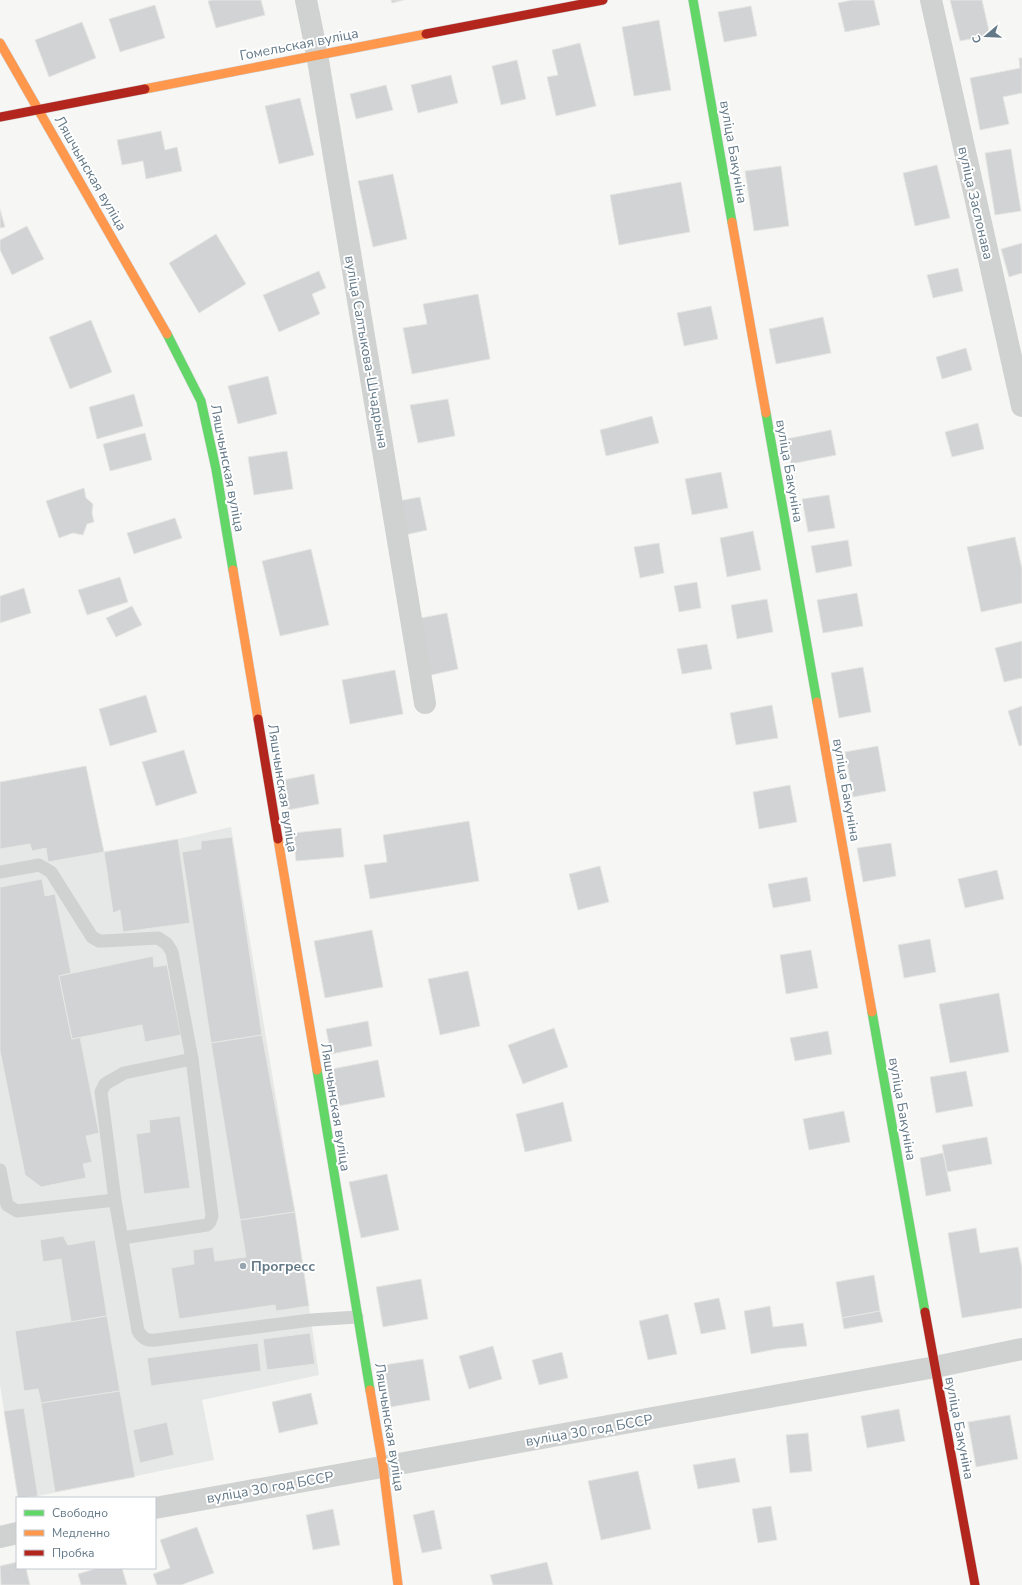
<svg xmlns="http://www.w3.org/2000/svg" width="1022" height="1585" font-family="'Nunito Sans',sans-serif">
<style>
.built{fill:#e6e8e7}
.building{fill:#d2d3d4;stroke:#e6e6e4}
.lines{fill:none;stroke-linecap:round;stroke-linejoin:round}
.fast-casing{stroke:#d1d3d4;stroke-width:10}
.slow-casing{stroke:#d1d3d4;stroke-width:10}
.jam-casing{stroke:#d1d3d4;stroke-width:10}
.lane{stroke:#d0d1d1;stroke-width:13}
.street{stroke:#d0d1d1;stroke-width:22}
.fast{stroke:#63d668;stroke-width:9}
.slow{stroke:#ff974d;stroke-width:9}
.jam{stroke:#b3261e;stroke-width:9}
.poi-dot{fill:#96a5ae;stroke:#fff;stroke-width:1.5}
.labels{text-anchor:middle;stroke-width:4;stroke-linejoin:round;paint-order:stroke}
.street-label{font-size:14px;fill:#637988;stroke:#fff}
.poi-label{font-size:14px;font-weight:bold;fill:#637988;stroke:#fff;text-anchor:start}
</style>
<rect width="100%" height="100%" fill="#f6f6f4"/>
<polygon class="built" points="86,766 104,852 178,839 231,827 295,1212 319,1375 202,1400 214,1460 38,1496 18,1498 0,1385 0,782"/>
<g class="building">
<polygon points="212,0 261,0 265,15 216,28 208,1"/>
<polygon points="391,0 404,0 392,3"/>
<polygon points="852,0 874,0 880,25 845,32 838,3"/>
<polygon points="950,0 982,0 990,35 960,41"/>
<polygon points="155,5 165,38 120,52 109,19"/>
<polygon points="751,6 757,36 724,42 718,12"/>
<polygon points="659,20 671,90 634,96 622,27"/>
<polygon points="82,22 96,58 49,77 35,40"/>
<polygon points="580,43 596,106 556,116 547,77 558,75 552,50"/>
<polygon points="1019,58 1022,58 1022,93 1003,97 1009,124 980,130 970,78 1020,68"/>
<polygon points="517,60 526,99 501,105 492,66"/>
<polygon points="451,75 458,103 418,113 411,85"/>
<polygon points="386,85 393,110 356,119 350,94"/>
<polygon points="300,98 314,155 279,164 265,106"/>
<polygon points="161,131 165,150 177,147 182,171 146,179 143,161 122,165 117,140"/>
<polygon points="1011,149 1021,211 995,215 985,153"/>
<polygon points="937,165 950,218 915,226 903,173"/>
<polygon points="781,166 789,226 754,231 745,171"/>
<polygon points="393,174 407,239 373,247 358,181"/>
<polygon points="681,182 690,232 619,245 610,195"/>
<polygon points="0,209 5,227 0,228"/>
<polygon points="27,226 44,259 12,275 0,250 0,240"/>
<polygon points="216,234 246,284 199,313 169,263"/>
<polygon points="1022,243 1022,273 1009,277 1001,249"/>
<polygon points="958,268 963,291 933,298 927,275"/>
<polygon points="319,271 326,288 312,294 320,314 279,332 263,295"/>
<polygon points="478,294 490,359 412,374 403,328 427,324 423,304"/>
<polygon points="711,306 718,339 684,346 677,313"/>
<polygon points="823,317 831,353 776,364 769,329"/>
<polygon points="91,320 112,372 70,389 49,337"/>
<polygon points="966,348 972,370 942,379 936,357"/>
<polygon points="268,376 277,414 238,424 228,386"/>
<polygon points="134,394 143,426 97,439 89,407"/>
<polygon points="448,399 455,436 418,443 410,405"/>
<polygon points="652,416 659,443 606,456 600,430"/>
<polygon points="978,423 984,449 952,457 945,432"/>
<polygon points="831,430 836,455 791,464 786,439"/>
<polygon points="145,433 152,460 110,471 103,444"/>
<polygon points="287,451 293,489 254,495 248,457"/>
<polygon points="721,472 728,508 692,515 685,479"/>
<polygon points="84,488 86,498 93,504 92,513 94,522 87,524 83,535 73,533 59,538 46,501"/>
<polygon points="829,495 835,528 808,532 802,499"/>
<polygon points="420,497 427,530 405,535 398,501"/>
<polygon points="175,518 182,538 134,554 127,533"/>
<polygon points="753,531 761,570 727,577 720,538"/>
<polygon points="1015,537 1022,569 1022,603 981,612 967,547"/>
<polygon points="848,540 852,566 816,573 811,546"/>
<polygon points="659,543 664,573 640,578 634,547"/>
<polygon points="311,549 329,625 280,636 262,561"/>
<polygon points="120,577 128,602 87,615 78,590"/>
<polygon points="697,582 701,608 679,612 674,586"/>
<polygon points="24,588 31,613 0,623 0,596"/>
<polygon points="857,593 863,626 823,633 817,600"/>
<polygon points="767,599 773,632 737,639 731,605"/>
<polygon points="132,606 142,625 116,637 106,618"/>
<polygon points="447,613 458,669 427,676 416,619"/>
<polygon points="1022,641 1022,678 1004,682 995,648"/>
<polygon points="707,644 712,669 682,674 677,649"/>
<polygon points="863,667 871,712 839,718 831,673"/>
<polygon points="395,670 403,714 350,724 342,680"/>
<polygon points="146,695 157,732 110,746 99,709"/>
<polygon points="772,705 778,738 736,745 730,713"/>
<polygon points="1022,706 1022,745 1019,746 1008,711"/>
<polygon points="878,746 886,791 853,797 845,752"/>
<polygon points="184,750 197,793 156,806 142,762"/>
<polygon points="86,766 104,852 48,862 46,848 32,851 30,844 0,849 0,782"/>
<polygon points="314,774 319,804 288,810 283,780"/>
<polygon points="790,785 797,822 759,829 753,792"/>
<polygon points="469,821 479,881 370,899 364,865 387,862 383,835"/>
<polygon points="341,828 344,857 296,861 293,833"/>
<polygon points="232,837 262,1035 211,1043 182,852 201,849 201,841"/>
<polygon points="178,839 190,923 123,932 120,910 113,913 104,852"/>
<polygon points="891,843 896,876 863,882 857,848"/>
<polygon points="600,866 609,902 578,910 569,874"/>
<polygon points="997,870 1004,899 965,908 958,879"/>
<polygon points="807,877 811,901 773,908 768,884"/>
<polygon points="42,879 45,896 55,894 71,973 59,976 72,1039 80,1037 99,1133 86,1136 92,1162 83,1164 86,1178 41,1187 25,1175 0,1051 0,887"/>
<polygon points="372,930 383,987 325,998 314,941"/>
<polygon points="930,939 936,972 904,978 898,945"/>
<polygon points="811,950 818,988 786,994 780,955"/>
<polygon points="153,956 154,967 167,965 181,1035 145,1042 142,1025 72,1039 59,976"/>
<polygon points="468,971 480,1026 440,1035 428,979"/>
<polygon points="999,993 1009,1052 950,1063 939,1004"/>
<polygon points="368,1021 372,1046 331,1054 326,1029"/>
<polygon points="554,1028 568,1067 523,1084 508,1045"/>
<polygon points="828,1031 832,1054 795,1061 790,1038"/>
<polygon points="262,1035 295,1212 240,1220 211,1043"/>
<polygon points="378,1060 385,1097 339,1106 332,1069"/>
<polygon points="966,1071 973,1106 936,1113 930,1077"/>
<polygon points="563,1102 572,1141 525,1152 516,1114"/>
<polygon points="844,1111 850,1142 809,1150 803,1119"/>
<polygon points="180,1116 190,1188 144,1194 136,1134 150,1132 149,1120"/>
<polygon points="987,1137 992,1164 947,1172 942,1145"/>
<polygon points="943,1153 951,1191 926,1196 920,1158"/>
<polygon points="387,1174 399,1230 361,1238 349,1182"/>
<polygon points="295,1212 309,1306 276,1311 275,1305 179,1319 171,1268 194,1264 193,1250 213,1247 215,1261 246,1257 240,1220"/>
<polygon points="976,1228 980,1253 1018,1247 1022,1268 1022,1308 962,1318 948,1233"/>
<polygon points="63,1236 68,1245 95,1240 107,1316 71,1322 61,1259 43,1262 40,1240"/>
<polygon points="874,1275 880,1311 842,1318 836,1282"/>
<polygon points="421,1279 428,1319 383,1327 376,1287"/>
<polygon points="719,1298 726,1329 701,1334 694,1303"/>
<polygon points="770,1306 773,1327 803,1323 807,1346 776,1349 751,1354 744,1311"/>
<polygon points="880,1311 883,1322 844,1329 842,1318"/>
<polygon points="668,1314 677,1354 648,1360 639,1321"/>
<polygon points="107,1316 120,1391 41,1403 38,1389 24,1391 15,1331"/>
<polygon points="310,1333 315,1364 267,1370 263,1339"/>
<polygon points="258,1343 261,1371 151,1386 147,1358"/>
<polygon points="493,1346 502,1379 469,1389 459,1356"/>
<polygon points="562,1352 568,1378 539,1385 532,1360"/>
<polygon points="423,1359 430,1400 391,1407 384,1365"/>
<polygon points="120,1391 135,1477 55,1492 41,1403"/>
<polygon points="311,1393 318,1424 279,1433 272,1402"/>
<polygon points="24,1408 38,1496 18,1498 4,1411"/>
<polygon points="899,1409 905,1441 867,1448 861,1416"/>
<polygon points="1010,1415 1018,1459 976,1467 968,1422"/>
<polygon points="167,1422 174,1455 140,1463 133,1430"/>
<polygon points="808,1433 812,1471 790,1473 786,1435"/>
<polygon points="735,1458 740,1482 698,1489 693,1465"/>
<polygon points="638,1471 651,1529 601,1540 588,1481"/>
<polygon points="771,1506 777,1540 758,1543 752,1509"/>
<polygon points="333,1509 340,1545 313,1550 306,1515"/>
<polygon points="434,1510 442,1549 422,1553 413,1515"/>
<polygon points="197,1527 214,1573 181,1585 157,1585 153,1574 170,1568 160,1540"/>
<polygon points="17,1562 17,1568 26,1568 30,1585 1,1585 0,1566"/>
<polygon points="547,1562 553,1585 493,1585 490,1575"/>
<polygon points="98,1568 122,1568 127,1585 81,1585 78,1574"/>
</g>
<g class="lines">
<g class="fast-casing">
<g id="fast">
<polyline points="693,0 732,222"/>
<polyline points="167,334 201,401 216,469 233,570"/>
<polyline points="766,413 817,702"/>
<polyline points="872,1012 925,1312"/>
<polyline points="317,1070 370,1390"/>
</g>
</g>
<g class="slow-casing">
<g id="slow">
<polyline points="0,43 167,334"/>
<polyline points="145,89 426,34"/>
<polyline points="732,222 766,413"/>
<polyline points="233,570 258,719"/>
<polyline points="817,702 872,1012"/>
<polyline points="278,839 317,1070"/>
<polyline points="370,1390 383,1466 398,1585"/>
</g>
</g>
<g class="jam-casing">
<g id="jam">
<polyline points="426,34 603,0"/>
<polyline points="0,117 145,89"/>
<polyline points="258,719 278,839"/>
<polyline points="925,1312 975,1585"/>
</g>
</g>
<g class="lane">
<path d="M 0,872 L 39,865 L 51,872 L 92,937 L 99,941 L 104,941 L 158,938 L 167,944 L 172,952 L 192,1059 L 124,1073 L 105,1084 L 101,1092 L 115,1200 L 138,1331 C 143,1339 147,1341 156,1340 L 311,1320 L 357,1317"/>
<polyline points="0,1170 7,1205 17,1211 115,1200"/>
<polyline points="122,1238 207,1225 210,1222 212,1216 192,1059"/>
</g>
<g class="street">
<polyline points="306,0 317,54 425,703"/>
<polyline points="931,0 1022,406"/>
<polyline points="155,1508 935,1367 1022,1349"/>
<polyline points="0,1537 17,1533"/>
</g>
<use href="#fast" class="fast"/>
<use href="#slow" class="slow"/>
<use href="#jam" class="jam"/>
</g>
<circle class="poi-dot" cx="243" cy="1266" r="4"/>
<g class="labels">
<g class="street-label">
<text transform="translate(299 44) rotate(-11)" y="5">Гомельская вуліца</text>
<text transform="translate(734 152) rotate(80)" y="5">вуліца Бакуніна</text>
<text transform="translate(91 173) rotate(60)" y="5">Ляшчынская вуліца</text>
<text transform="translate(976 203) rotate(77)" y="5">вуліца Заслонава</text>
<text transform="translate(367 352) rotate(80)" y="5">вуліца Салтыкова-Шчадрына</text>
<text transform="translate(228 468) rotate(79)" y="5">Ляшчынская вуліца</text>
<text transform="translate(790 471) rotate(80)" y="5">вуліца Бакуніна</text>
<text transform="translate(283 788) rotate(81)" y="5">Ляшчынская вуліца</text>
<text transform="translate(847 790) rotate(80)" y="5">вуліца Бакуніна</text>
<text transform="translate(336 1107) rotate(81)" y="5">Ляшчынская вуліца</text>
<text transform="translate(903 1109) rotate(80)" y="5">вуліца Бакуніна</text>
<text transform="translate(390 1427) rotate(81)" y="5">Ляшчынская вуліца</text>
<text transform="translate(960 1428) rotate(79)" y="5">вуліца Бакуніна</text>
<text transform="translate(589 1430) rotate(-10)" y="5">вуліца 30 год БССР</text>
<text transform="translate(270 1487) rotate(-10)" y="5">вуліца 30 год БССР</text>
</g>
<g class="poi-label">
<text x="251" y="1271">Прогресс</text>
</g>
</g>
<rect x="16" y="1497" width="140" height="72" fill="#ffffff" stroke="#c1c9cf"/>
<rect x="24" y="1510" width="20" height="6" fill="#63d668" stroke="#c1c9cf"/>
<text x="52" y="1517" font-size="12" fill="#637988">Свободно</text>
<rect x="24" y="1530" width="20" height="6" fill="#ff974d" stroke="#c1c9cf"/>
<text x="52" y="1537" font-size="12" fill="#637988">Медленно</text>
<rect x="24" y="1550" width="20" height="6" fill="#b3261e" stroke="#c1c9cf"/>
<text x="52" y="1557" font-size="12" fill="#637988">Пробка</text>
<g transform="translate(986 36) rotate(251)" stroke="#ffffff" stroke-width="3" paint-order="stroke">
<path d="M0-3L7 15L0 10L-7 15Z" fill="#637988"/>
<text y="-6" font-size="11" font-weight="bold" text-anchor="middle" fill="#637988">С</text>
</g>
</svg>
